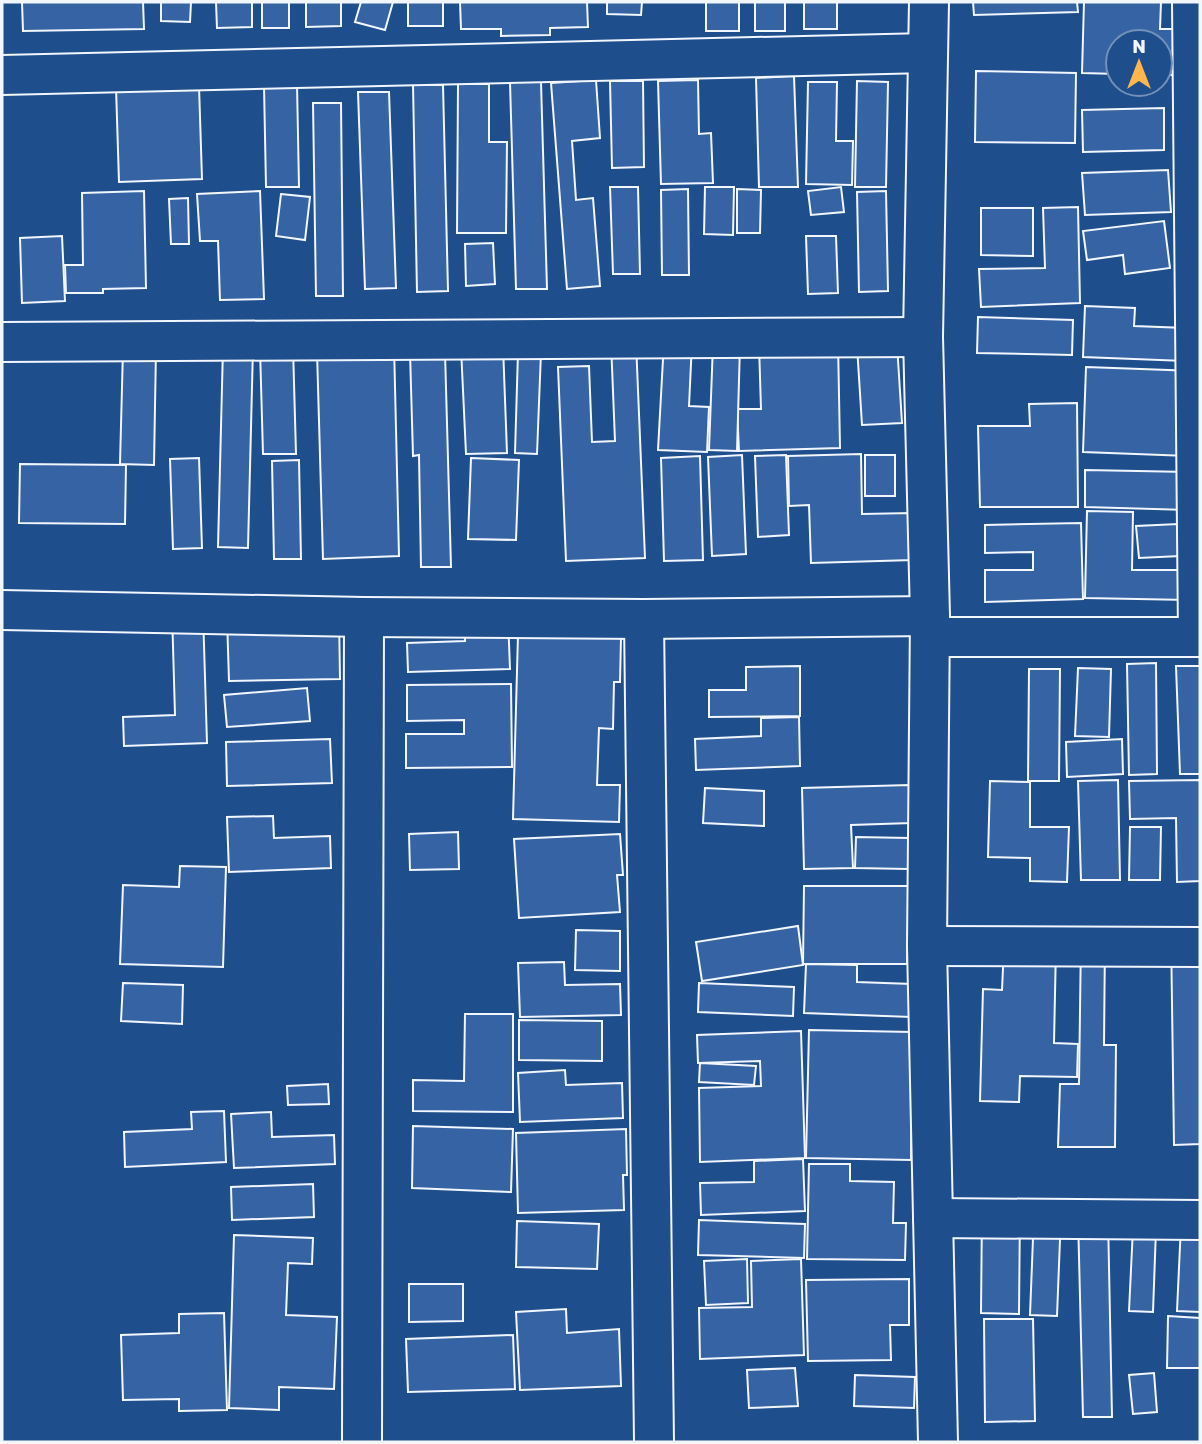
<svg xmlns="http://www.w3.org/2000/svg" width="1202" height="1444" font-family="Rubik,sans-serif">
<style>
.building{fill:#3563a3;stroke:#f2f6ff;stroke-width:2}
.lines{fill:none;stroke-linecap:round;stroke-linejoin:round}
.street-casing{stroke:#f2f6ff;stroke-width:42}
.street{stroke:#1f4e8c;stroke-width:38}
</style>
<rect width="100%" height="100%" fill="#1f4e8c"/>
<g class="building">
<polygon points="22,2 143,2 144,29 23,31"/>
<polygon points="161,2 191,2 190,22 161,21"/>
<polygon points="216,2 252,2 252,27 217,28"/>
<rect x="262" y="2" width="27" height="26"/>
<polygon points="306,2 341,2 341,26 306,27"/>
<polygon points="361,2 393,2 385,30 355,22"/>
<rect x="408" y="2" width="35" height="24"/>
<polygon points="460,2 587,2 588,27 550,28 550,35 501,36 501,29 461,29"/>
<polygon points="607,2 642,2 641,15 607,14"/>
<rect x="706" y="2" width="33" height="29"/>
<rect x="755" y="2" width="30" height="29"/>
<rect x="804" y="2" width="33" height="27"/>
<polygon points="973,2 1077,2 1078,12 974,15"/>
<polygon points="1084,2 1161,2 1160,29 1185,29 1185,75 1160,75 1160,42 1118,42 1118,74 1082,73"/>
<polygon points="976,71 1076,73 1075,143 975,142"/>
<polygon points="794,76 798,187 759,187 756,78"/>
<polygon points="596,80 600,138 572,141 576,200 593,198 600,286 567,289 551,83"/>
<polygon points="698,80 699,134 711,133 713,183 661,184 658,81"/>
<polygon points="610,81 643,81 644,167 612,168"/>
<polygon points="857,81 888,82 886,187 855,187"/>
<polygon points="510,82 541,82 547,289 516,289"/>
<polygon points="808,82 837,82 836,141 853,141 852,185 806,184"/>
<polygon points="297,84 299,187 266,187 264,85"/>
<polygon points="458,84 489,84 489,142 507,142 506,233 457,233"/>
<polygon points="413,85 443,85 448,291 417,292"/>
<polygon points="199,86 202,179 119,182 116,87"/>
<polygon points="358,92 389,92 396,288 365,289"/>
<polygon points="313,103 341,103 343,296 316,296"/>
<polygon points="1164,108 1164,150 1083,152 1082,110"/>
<polygon points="1168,170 1171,212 1085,215 1082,173"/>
<polygon points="610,187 638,187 640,274 613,274"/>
<polygon points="705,187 734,187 733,235 704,234"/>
<polygon points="841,187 844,212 811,215 808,191"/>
<polygon points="688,189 689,275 662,275 661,190"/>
<polygon points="737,189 761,190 760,233 737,233"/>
<polygon points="144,191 146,288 103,289 103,293 66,293 65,265 83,265 82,193"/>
<polygon points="260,191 264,299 220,300 218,241 200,241 197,194"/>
<polygon points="886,191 888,291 859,292 857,192"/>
<polygon points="281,194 310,197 305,240 276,236"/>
<polygon points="188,198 189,244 171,244 169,199"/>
<polygon points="1078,207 1080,303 981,307 979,269 1045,268 1043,208"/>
<polygon points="981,208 1033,208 1033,256 981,255"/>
<polygon points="1164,221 1170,268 1125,274 1123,255 1087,260 1083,231"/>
<polygon points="62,236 65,301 22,303 20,238"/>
<polygon points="806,236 836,236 838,293 808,294"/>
<polygon points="493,243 495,284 466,286 465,244"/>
<polygon points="1085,306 1135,308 1134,326 1186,328 1185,361 1083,357"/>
<polygon points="978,317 1073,320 1072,355 977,353"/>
<polygon points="664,341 692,342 689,406 709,407 707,452 658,450"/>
<polygon points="611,342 636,342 645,558 566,561 558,367 589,366 592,442 615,441"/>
<polygon points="838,342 840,448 739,451 737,409 761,409 759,345"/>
<polygon points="394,344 399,556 323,559 317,352"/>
<polygon points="713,344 740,345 737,451 709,450"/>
<polygon points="897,344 902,423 862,425 857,346"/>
<polygon points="503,346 507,453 466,454 461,348"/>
<polygon points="223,347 253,347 248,548 218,547"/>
<polygon points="293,347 296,454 263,454 260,349"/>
<polygon points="123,349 156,349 154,465 120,464"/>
<polygon points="410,352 445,352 451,567 421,567 419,455 413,456"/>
<polygon points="518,352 541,352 537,454 515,453"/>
<polygon points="1086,367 1195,371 1188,456 1083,452"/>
<polygon points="1077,403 1078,507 980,507 978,426 1030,426 1029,404"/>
<polygon points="861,454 862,514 912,513 913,560 811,563 809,505 789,506 788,456"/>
<polygon points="742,455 746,554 712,556 708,457"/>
<polygon points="786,455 789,535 758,537 755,456"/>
<rect x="865" y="455" width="30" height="41"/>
<polygon points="700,456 703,560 664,561 661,458"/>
<polygon points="199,458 202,548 173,549 170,459"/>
<polygon points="471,458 519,460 516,540 468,539"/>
<polygon points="299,460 301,559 274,559 272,461"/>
<polygon points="20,464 126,465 125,524 19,523"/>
<polygon points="1085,470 1189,472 1188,510 1085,507"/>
<polygon points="1087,511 1133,512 1132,570 1190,570 1189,600 1085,598"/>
<polygon points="1081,523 1083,599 985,602 985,570 1033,570 1033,552 985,553 985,525"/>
<polygon points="1178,524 1180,556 1139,558 1136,526"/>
<polygon points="172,612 203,612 207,743 124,746 123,717 175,715"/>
<polygon points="339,616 340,679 229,681 227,618"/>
<polygon points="508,618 510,669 408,672 407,643 465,641 464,619"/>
<polygon points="518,634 621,637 620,682 614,682 613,729 599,728 597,785 620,785 619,822 513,819"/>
<polygon points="1156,663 1157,774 1129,775 1127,664"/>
<polygon points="800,666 800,716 709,717 709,690 746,690 746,667"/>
<polygon points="1176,666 1200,666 1200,774 1180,774"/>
<polygon points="1078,668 1111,669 1109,737 1075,736"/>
<polygon points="1029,669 1060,669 1059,781 1028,781"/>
<polygon points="511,684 512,767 406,768 406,734 464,734 464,720 407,721 407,685"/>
<polygon points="307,688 310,721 227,727 224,695"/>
<polygon points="799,717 800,766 696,770 695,739 761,736 761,718"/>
<polygon points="330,739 332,783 227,786 226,742"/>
<polygon points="1122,739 1123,774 1067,777 1066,742"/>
<polygon points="1118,780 1120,880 1081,880 1078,781"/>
<polygon points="1200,780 1200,881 1177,882 1176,818 1130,819 1129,781"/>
<polygon points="990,781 1030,782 1030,827 1069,827 1067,882 1030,881 1030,858 988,857"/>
<polygon points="909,785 911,823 851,825 853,868 804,869 802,788"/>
<polygon points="705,788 764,791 764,826 703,823"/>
<polygon points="273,816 274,838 330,836 331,868 229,872 227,817"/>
<polygon points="1130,827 1161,827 1160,880 1129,880"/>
<polygon points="458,832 459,869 410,870 409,834"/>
<polygon points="620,834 623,875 617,875 620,912 519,918 514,839"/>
<polygon points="856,837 909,838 908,869 855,868"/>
<polygon points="180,866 226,867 223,967 120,964 123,885 179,887"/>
<polygon points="804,886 912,886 912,927 908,927 907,964 803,964"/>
<polygon points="798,926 803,965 702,981 696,942"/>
<polygon points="576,930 620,931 620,971 575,970"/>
<polygon points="1171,932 1200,932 1200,1144 1174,1145"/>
<polygon points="1081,938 1105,939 1104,1045 1116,1045 1115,1147 1058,1147 1060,1084 1079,1084"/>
<polygon points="1004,946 1056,946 1054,1043 1078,1044 1077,1077 1020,1076 1019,1102 980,1101 983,989 1002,990"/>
<polygon points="564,962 565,985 620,984 621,1015 520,1017 518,963"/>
<polygon points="806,964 857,965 857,982 912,984 911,1017 804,1013"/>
<polygon points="123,983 183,985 182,1024 121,1021"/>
<polygon points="699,983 794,987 793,1016 698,1012"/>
<polygon points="465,1014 513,1014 513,1112 413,1111 413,1080 464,1081"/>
<polygon points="519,1020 602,1021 602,1061 519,1060"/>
<polygon points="809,1030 912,1032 911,1160 806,1158"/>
<polygon points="801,1031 805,1158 700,1162 699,1088 761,1086 760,1061 698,1063 697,1035"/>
<polygon points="700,1063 756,1066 754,1085 699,1082"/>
<polygon points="565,1070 566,1085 622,1083 623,1118 520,1122 518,1073"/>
<polygon points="328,1084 329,1104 288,1105 287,1086"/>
<polygon points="224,1111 226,1162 125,1167 124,1132 192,1129 191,1112"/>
<polygon points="271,1112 272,1137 334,1135 335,1164 234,1168 231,1114"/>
<polygon points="413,1126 513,1129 511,1192 412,1188"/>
<polygon points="626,1129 627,1175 623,1175 624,1210 518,1213 516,1133"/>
<polygon points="803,1159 805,1211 701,1215 700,1183 754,1182 754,1161"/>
<polygon points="809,1164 850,1164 850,1181 894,1182 893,1223 906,1223 905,1260 807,1259"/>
<polygon points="313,1184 314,1217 232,1220 231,1187"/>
<polygon points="1182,1203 1200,1204 1200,1312 1177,1311"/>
<polygon points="982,1208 1020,1208 1019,1314 981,1313"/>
<polygon points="1034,1213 1061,1214 1057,1316 1030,1315"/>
<polygon points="1078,1217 1108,1217 1112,1417 1083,1417"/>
<polygon points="699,1220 805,1224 804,1258 698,1255"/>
<polygon points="517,1221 599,1224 597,1269 516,1267"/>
<polygon points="1133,1228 1156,1229 1153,1312 1129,1311"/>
<polygon points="234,1235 313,1238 312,1264 288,1263 286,1315 337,1317 334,1389 279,1387 279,1410 229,1408"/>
<polygon points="747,1259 748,1303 706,1305 704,1261"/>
<polygon points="801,1259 804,1355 700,1359 699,1308 752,1307 751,1261"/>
<polygon points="909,1279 909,1325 890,1325 891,1360 808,1361 806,1280"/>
<polygon points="409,1284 463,1284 463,1321 409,1322"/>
<polygon points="566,1309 567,1333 619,1329 621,1386 520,1390 516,1312"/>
<polygon points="224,1313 227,1410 179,1411 179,1399 123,1400 121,1335 179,1333 179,1314"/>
<polygon points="1168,1316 1200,1318 1200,1368 1167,1368"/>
<polygon points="984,1319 1033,1319 1035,1421 985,1422"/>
<polygon points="513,1335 515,1389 408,1392 406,1339"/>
<polygon points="795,1368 798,1406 749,1408 747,1370"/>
<polygon points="1154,1373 1157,1412 1133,1414 1129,1375"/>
<polygon points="855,1375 915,1377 914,1408 854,1406"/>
</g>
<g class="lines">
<g class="street-casing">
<g id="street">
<polyline points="929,2 923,337 930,616 927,946 938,1442"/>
<polyline points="1192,2 1198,637"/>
<polyline points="2,75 927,53"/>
<polyline points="2,342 923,337"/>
<polyline points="2,610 364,617 644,619 930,616"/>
<polyline points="644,619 654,1442"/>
<polyline points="930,637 1200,637"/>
<polyline points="927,946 1200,947"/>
<polyline points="933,1218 1200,1220"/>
<polyline points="362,1442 364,617"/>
</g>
</g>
<use href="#street" class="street"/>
</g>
<rect width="1202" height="1444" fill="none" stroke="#f2f6ff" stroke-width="7"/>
<g transform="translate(1139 63)"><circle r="33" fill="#1f4e8c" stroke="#7391ba" stroke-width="2"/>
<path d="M0-5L12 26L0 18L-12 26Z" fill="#ffb74d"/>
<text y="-10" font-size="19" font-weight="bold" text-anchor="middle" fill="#f2f6ff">N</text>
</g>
</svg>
